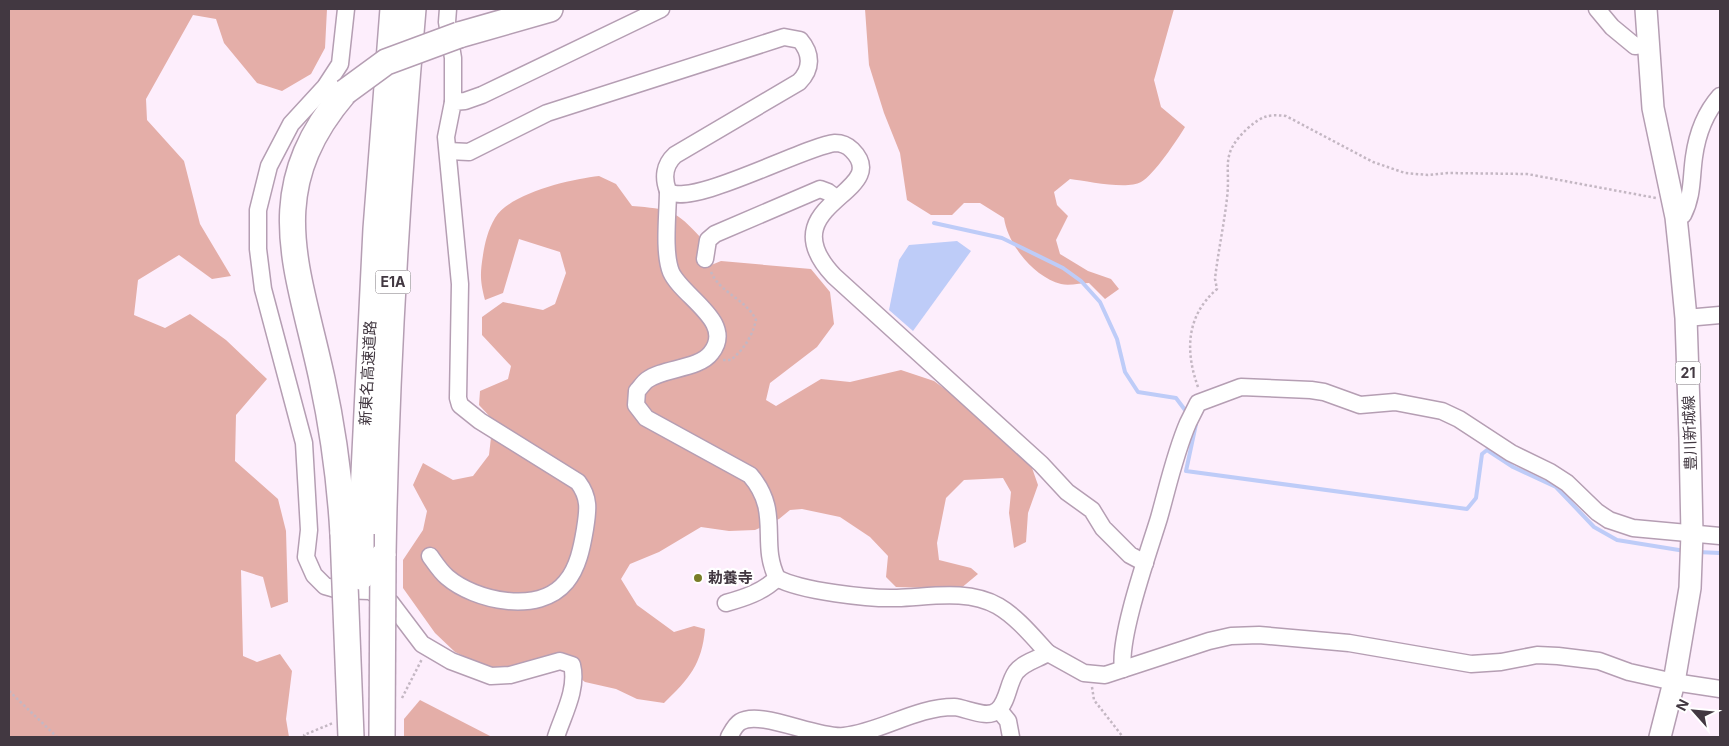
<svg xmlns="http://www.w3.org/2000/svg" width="1729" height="746" font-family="Inter,'Noto Sans JP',sans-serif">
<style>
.forest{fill:#e4aea8}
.water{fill:#beccf8}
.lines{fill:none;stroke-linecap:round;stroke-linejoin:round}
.stream{stroke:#beccf8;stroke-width:4}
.minor-casing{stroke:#b59eb3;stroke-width:19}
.major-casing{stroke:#b59eb3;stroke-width:24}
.highway-casing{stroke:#b59eb3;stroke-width:28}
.path{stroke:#c4b7c3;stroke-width:2.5;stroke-dasharray:2.5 2.5;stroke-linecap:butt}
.minor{stroke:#fff;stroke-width:16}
.major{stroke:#fff;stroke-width:21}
.highway{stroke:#fff;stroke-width:25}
.highway-bridge-casing{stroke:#b59eb3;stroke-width:28;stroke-linecap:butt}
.highway-bridge{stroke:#fff;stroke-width:25}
.poi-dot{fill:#797d27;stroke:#fff;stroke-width:2}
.labels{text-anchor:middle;stroke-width:4.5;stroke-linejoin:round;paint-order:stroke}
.shield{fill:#fff;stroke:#7b747a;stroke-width:1}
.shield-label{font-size:14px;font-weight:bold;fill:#423841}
.street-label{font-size:15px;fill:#423841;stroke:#fff}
.poi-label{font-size:15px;font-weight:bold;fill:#423841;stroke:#fff;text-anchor:start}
</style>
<rect width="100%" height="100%" fill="#fdeefc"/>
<g class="forest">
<polygon points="9,9 327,9 325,48 311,74 282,91 257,83 224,43 216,19 193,15 146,99 147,120 184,161 200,224 231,276 212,279 179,255 138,280 134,315 165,328 190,314 226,340 267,379 236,415 235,461 278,499 286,531 288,602 271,608 263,577 241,570 243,656 257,662 280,654 292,671 286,719 289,737 9,737"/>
<path d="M 865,9 L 1174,9 L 1154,80 L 1161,107 L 1185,127 C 1178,139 1153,176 1141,182 C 1127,190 1087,181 1070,179 L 1054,192 L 1057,205 L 1068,216 L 1056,240 L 1060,254 L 1088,271 L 1111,279 L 1119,289 L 1105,299 L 1089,283 C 1081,283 1069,286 1061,284 C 1034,277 1008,245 1004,218 L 980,203 L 964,203 L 952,215 L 931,215 L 907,200 L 900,153 L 884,113 L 869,65 Z"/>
<path d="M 599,176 L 616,184 L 632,206 C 669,209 676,210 701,238 L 701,256 L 704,268 L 721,261 L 811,269 L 830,292 L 834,324 L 817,347 L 770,383 L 766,400 L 776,406 L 821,379 L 850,382 L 901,370 L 934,381 L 976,412 L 1031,465 L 1038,485 L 1028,513 L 1026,542 L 1014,548 L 1009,513 L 1011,492 L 1003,478 L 964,480 L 946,498 L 937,543 L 939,560 L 971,568 L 978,574 L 960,589 L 896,587 L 886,577 L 888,556 L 870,537 L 840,517 L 802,509 L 790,510 L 779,519 L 755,530 L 729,531 L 701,527 L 659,552 L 630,564 L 621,579 L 637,605 L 674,632 L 694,626 L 705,629 C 702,664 689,679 664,703 L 637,699 L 616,689 L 585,682 L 567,668 L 490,669 L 455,652 L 435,633 L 403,588 L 403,560 L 423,530 L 427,511 L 413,485 L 423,463 L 453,480 L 473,476 L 489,455 L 493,420 L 479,405 L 480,391 L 508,379 L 511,366 L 482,335 L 482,317 L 503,302 L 543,310 L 555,304 L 566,273 L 560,252 L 519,239 L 503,293 L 485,300 C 480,281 480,274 483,255 C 485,242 488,230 495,218 C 510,193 571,179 599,176 Z"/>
<polygon points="420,700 492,737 404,737 404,719"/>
</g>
<polygon class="water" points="957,241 971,251 913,331 889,310 899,260 909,245"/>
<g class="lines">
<g class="stream">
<polyline points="934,223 1002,238 1063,268 1081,281 1100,302 1117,339 1125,372 1138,392 1176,398 1188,414"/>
<polyline points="1194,421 1196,424 1186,471 1467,509 1476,498 1482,454 1487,450 1513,467 1556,487 1594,527 1617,540 1685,551"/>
<polyline points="1697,552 1720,553"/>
</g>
<g class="minor-casing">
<g id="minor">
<path d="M 346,9 L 340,64 L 325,87 L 291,124 L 269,166 L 258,210 L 258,249 L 263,289 L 304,443 L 309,530 L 306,557 L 314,575 L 325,586 L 339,590 L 370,591 L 391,603 L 422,644 L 451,661 L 491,676 L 510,675 L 560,661 L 572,665 C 578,689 563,715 556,737"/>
<polyline points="448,9 447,22 453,58 453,102"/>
<polyline points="1597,9 1612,27 1635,46 1648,44"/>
<path d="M 448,151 L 469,152 L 547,113 L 784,37 L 800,40 C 812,54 812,69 799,82 L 675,155 C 664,165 663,178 668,191 C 689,209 805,146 835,143 C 841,143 847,145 852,150 C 895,193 766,204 834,276 L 1041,464 L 1067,492 L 1092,510 L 1103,528 L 1130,555 L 1145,563"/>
<path d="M 668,191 C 668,213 663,252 671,272 C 682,297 736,322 711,353 C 699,369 663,368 647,380 C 643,383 640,388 637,391 L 636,405 L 646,418 L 750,475 C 782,512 759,542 777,578 C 800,591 870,599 897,598 C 930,597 967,589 998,606 C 1017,617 1033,637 1048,653"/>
<path d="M 1676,217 L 1683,215 C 1693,195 1691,178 1694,157 C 1697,135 1705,113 1720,96"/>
<polyline points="705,259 708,240 715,234 820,189 828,192 836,198"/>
<polyline points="1686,318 1720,315"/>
<path d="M 430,556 C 435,563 440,571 447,577 C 475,601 539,615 566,582 C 578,568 582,547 585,529 C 588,510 590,498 578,482 L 480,421 L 460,405 L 458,398 L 460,284 L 446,137 L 453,102 L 465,101 L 482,95 L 661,9"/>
<path d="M 726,603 C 744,598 763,592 777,578"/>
<path d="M 1123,669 C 1118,637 1149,551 1159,518 C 1168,486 1175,453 1188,423 L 1198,403 L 1241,387 L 1311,390 L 1324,392 L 1360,405 L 1395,402 L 1442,411 L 1459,419 L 1511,453 L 1550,472 L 1567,483 L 1597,512 L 1609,520 L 1633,528 L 1720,536"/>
<polyline points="999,710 1008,721 1011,737"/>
<path d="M 729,737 C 732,732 735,725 740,722 C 760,709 817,739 844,736 C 881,732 916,707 954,707 C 967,708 987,720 998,710 C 1008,701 1008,683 1016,672 C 1024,662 1038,659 1048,653 L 1084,673 L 1105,675 L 1209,641 L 1231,636 L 1259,635 L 1349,643 L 1471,664 L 1501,662 L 1537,655 L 1558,656 L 1599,661 L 1629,672 L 1674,682 L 1720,689"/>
</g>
</g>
<g class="major-casing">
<polyline id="major" points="1646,9 1653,108 1676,217 1680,255 1686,318 1690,438 1692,534 1690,588 1674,682 1660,737"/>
</g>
<g class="highway-casing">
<g id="highway">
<polyline points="459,35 550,9"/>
<path d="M 343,534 C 340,482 333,430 322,379 C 298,267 260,191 345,92"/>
<polyline points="361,534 376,229 393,9"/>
<path d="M 383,556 C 386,373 397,191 413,9"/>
</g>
</g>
<g class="path">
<path d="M 711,272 C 720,293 747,300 756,320 C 752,337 744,349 731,360 L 723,360"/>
<path d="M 1198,387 C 1185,351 1186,316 1217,289 L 1215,279 C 1218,252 1224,225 1227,198 C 1231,165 1219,155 1248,128 C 1262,116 1268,114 1286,116 L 1373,162 L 1405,173 L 1428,175 L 1448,173 L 1527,174 L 1656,198"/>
<polyline points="1092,687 1094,700 1123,737"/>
<polyline points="9,691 57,737"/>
<polyline points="402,698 422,659"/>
<polyline points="305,737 304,735 333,723"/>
</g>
<use href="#minor" class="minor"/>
<use href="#major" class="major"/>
<use href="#highway" class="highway"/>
<g class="highway-bridge-casing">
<g id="highway-bridge">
<polyline points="345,92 386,62 459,35"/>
<polyline points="343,534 351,737"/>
<polyline points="361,577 361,534"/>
<polyline points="382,737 383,556"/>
</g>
</g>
<use href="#highway-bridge" class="highway-bridge"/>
</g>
<circle class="poi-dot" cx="698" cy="578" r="5"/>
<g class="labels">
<g class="shield">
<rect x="375.5" y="270.5" width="35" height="23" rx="4"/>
<rect x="1675.5" y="361.5" width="25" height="23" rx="4"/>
</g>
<g class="shield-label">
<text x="393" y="287">E1A</text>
<text x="1688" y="378">21</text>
</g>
<g class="street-label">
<text transform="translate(368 373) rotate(-87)" y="5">新東名高速道路</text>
<text transform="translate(1690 433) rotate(-92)" y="5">豊川新城線</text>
</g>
<g class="poi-label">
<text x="708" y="583">勅養寺</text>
</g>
</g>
<rect width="1729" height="746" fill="none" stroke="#423841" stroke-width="20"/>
<g transform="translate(1694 711) rotate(297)" stroke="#ffffff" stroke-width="4" paint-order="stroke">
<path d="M0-4L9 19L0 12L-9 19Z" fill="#423841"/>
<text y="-8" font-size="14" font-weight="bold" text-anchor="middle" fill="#423841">N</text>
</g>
</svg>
